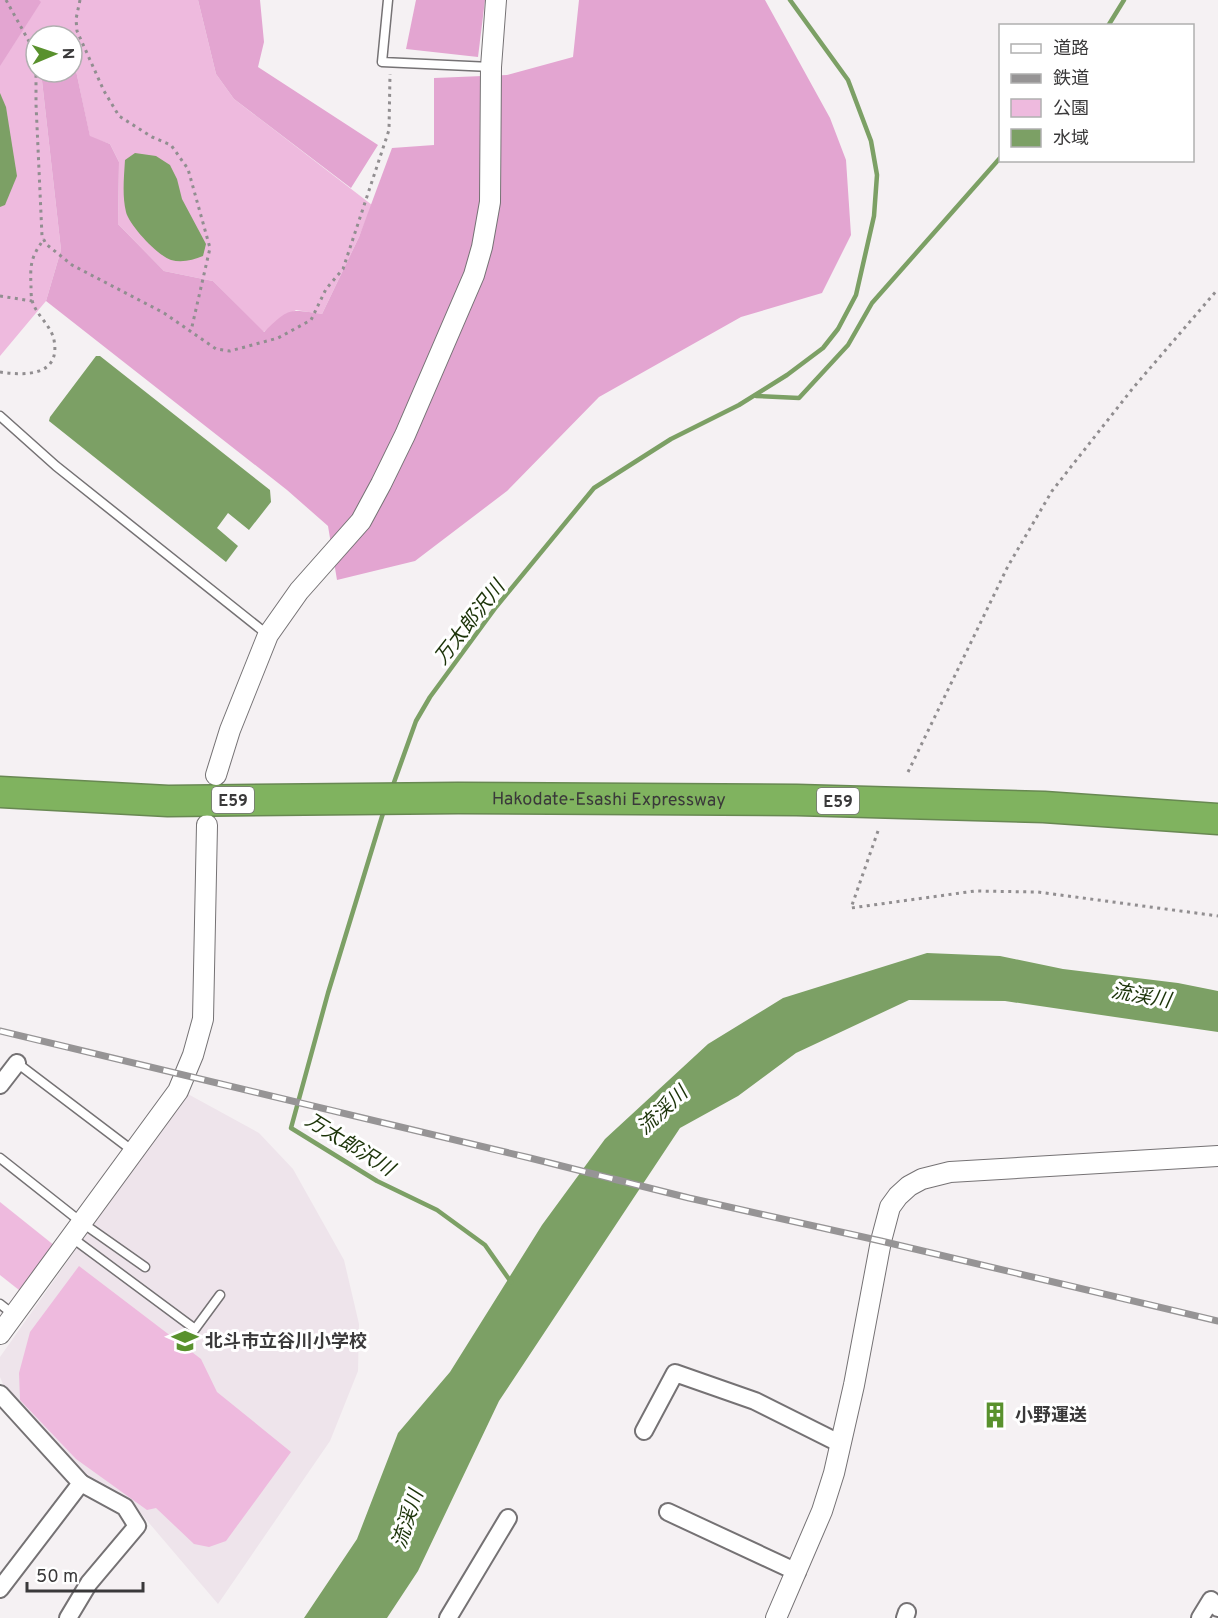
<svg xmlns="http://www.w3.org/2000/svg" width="1218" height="1618" font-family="Overpass,'Noto Sans JP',sans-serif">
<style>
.built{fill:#eee4eb}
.green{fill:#eebade}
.forest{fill:#e3a5d1}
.water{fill:#7ca065}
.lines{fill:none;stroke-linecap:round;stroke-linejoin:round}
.stream{stroke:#7ca065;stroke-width:4.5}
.service-casing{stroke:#757274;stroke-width:11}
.minor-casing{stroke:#757274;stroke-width:20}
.tertiary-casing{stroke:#757274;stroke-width:22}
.motorway-casing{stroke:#688852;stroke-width:33}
.path{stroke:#918e90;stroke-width:3;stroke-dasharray:3 4.5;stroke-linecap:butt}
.service{stroke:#fff;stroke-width:8}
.minor{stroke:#fff;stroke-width:16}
.tertiary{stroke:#fff;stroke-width:20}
.motorway{stroke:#80b35f;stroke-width:30}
.rail-casing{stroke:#969495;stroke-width:7}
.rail{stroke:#fff;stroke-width:4.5;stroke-dasharray:14;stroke-linecap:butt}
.labels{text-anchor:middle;stroke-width:6;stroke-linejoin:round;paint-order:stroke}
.shield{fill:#fff;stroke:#757475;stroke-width:1.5}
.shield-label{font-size:16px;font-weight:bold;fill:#3a393a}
.street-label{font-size:18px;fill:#3a393a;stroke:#fff}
.poi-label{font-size:18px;font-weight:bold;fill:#3a393a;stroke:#fff;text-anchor:start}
.water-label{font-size:20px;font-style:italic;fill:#1b3308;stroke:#fff}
</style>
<rect width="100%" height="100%" fill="#f5f1f3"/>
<polygon class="built" points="186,1093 259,1133 293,1169 344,1260 359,1324 358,1371 330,1441 218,1604 138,1510 83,1472 7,1394 0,1377 0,1357"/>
<g class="green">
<polygon points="0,0 198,0 216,74 234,99 372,205 359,237 322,314 296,310 263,332 213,281 164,271 118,224 119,162 110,144 90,137 72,52 72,36 36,36 36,72 41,72 61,250 46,301 0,356"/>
<polygon points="0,1202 55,1246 19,1290 0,1275"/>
<polygon points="79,1266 201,1359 217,1392 291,1452 226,1541 209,1547 194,1544 156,1508 147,1510 76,1459 20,1400 19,1373 30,1332"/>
</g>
<g class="forest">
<polygon points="0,0 39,0 41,2 0,66"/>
<polygon points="198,0 260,0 264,42 258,67 378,145 351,188 234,99 216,74"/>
<polygon points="416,0 485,0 478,57 406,49"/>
<path d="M 579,0 L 765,0 L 830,118 L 846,160 L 851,235 L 822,293 L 741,317 L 599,397 L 507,491 L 415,561 L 337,580 L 328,526 L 287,490 L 46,301 L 61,250 L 41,72 L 72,72 L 72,52 L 90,136 L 110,144 L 119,162 L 118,224 L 164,271 L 213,281 L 264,332 C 289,308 288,309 322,314 L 359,237 L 392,148 L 434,145 L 434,78 L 507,75 L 573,57 Z"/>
</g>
<g class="water">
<polygon points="0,93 6,107 17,176 5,205 0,207"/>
<path d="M 135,153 L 156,156 L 170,165 L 177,179 L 182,199 L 206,244 L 203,256 C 193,260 182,263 171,260 C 158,256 129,225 126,212 C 122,196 124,177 125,160 Z"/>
<polygon points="96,356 100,356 270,490 271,502 249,530 228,513 217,528 238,546 226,562 49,421 50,417"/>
<polygon points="927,953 1000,956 1063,969 1178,983 1218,991 1218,1032 1005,1001 909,1000 796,1053 738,1096 680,1128 499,1401 418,1571 387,1618 304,1618 357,1539 398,1433 450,1372 542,1225 605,1139 708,1044 783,998"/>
</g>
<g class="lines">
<g class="stream">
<polyline points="1108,26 1124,0"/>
<polyline points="756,396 799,398 848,345 872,303 1000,158"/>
<polyline points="392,788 416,721 430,697 496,607 594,488 671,439 739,405 787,375 823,348 838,329 856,295 874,216 877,175 871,141 848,80 790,0"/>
<polyline points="384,810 328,993 291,1128 377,1181 437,1210 485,1245 511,1282"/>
</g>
<g class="service-casing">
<g id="service">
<polyline points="388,0 382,62 491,67"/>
<polyline points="0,416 56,466 268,635"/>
<polyline points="17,1063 133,1151"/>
<polyline points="0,1158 81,1222 145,1267"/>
<polyline points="71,1237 195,1329 220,1295"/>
<polyline points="0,1304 14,1315"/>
</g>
</g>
<g class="minor-casing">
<g id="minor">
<polyline points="0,1085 17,1063"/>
<polyline points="0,1394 81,1483 0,1589"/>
<polyline points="644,1431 675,1373 755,1401 841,1444"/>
<polyline points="668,1512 797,1572"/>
<polyline points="68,1618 89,1583 137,1526 125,1507 81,1483"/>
<polyline points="448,1618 508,1518"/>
<polyline points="905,1618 907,1612"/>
<polyline points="1200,1618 1211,1600 1218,1608"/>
</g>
</g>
<g class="tertiary-casing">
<g id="tertiary">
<polyline points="216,775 230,730 268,635 299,591 361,521 381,484 405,435 474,275 482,247 490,202 491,67 496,0"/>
<polyline points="0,1334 178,1091 193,1055 203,1019 207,825"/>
<polyline points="776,1618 822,1511 834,1473 854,1385 881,1241 890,1207 898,1196 909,1186 922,1179 950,1172 1218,1156"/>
</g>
</g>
<g class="motorway-casing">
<g id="motorway">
<path id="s1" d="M 0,792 L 168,801 L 458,798 L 797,800 L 1044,807 L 1218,819"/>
</g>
</g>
<g class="path">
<polyline points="6,0 36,54 36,104 42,236 46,244 72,265 164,313 216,349 230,351 278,338 311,320 326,289 343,269 389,130 390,74"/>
<polyline points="80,0 76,19 77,31 104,91 119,116 152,137 171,145 188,169 210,248 191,331"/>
<polyline points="0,296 32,301"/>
<path d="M 0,372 C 25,376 61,376 54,340 C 51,325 35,314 32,300 C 31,296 31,290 31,286 C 30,264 31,257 44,239"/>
<polyline points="908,772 1008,566 1052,491 1133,388 1218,289"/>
<polyline points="878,831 851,908 975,891 1038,892 1218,916"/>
</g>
<use href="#service" class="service"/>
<use href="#minor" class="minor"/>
<use href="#tertiary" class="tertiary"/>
<use href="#motorway" class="motorway"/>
<g class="rail-casing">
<polyline id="rail" points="0,1031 530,1158 689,1198 881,1241 1218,1321"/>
</g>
<use href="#rail" class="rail"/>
</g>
<defs>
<g id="school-bare" transform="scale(2.07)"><path d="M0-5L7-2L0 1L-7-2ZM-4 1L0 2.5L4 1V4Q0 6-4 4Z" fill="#59912d" stroke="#fff" stroke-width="2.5" paint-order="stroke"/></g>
<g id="building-bare" transform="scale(2.07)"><path d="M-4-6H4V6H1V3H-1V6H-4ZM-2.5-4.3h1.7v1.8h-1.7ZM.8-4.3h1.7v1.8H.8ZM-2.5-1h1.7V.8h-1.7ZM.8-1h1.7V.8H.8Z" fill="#59912d" stroke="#fff" stroke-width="2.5" paint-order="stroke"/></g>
</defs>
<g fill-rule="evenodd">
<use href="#school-bare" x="185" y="1341"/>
<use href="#building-bare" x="995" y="1415"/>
</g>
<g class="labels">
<g class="shield">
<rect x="212" y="787" width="42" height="26" rx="4.5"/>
<rect x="817" y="788" width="42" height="26" rx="4.5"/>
</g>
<g class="shield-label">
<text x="233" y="806">E59</text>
<text x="838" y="807">E59</text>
</g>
<g class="street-label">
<text dy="6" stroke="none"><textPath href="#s1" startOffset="609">Hakodate-Esashi Expressway</textPath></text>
</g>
<g class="poi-label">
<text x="205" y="1347">北斗市立谷川小学校</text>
<text x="1015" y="1421">小野運送</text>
</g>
<g class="water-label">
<text transform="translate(469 622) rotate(-52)" y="7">万太郎沢川</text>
<text transform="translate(1141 995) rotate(10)" y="7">流渓川</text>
<text transform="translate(662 1110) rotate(-43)" y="7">流渓川</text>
<text transform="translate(350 1144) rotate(32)" y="7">万太郎沢川</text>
<text transform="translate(407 1519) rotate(-72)" y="7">流渓川</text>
</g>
</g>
<rect x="999" y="24" width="195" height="138" fill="#ffffff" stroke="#b0b0b0" stroke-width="1.5"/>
<rect x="1011" y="44" width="30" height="9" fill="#ffffff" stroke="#b0b0b0" stroke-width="1.5"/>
<text x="1053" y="54" font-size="18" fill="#3a393a">道路</text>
<rect x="1011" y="74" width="30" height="9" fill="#969495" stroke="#b0b0b0" stroke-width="1.5"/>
<text x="1053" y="84" font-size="18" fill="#3a393a">鉄道</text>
<rect x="1011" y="99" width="30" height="18" fill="#eebade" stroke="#b0b0b0" stroke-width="1.5"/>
<text x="1053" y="114" font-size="18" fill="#3a393a">公園</text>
<rect x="1011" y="129" width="30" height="18" fill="#7ca065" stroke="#b0b0b0" stroke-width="1.5"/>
<text x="1053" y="144" font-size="18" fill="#3a393a">水域</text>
<g transform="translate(54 54) rotate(88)"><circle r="28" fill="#ffffff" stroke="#b0b0b0" stroke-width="1.5"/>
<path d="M0-4.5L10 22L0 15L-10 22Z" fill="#59912d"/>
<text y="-9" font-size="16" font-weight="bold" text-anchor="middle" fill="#3a393a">N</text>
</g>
<path d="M27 1582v9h116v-9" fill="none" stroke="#3a393a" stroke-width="3"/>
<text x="36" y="1582" font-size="18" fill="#3a393a" stroke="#ffffff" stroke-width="4.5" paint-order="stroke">50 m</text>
</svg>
